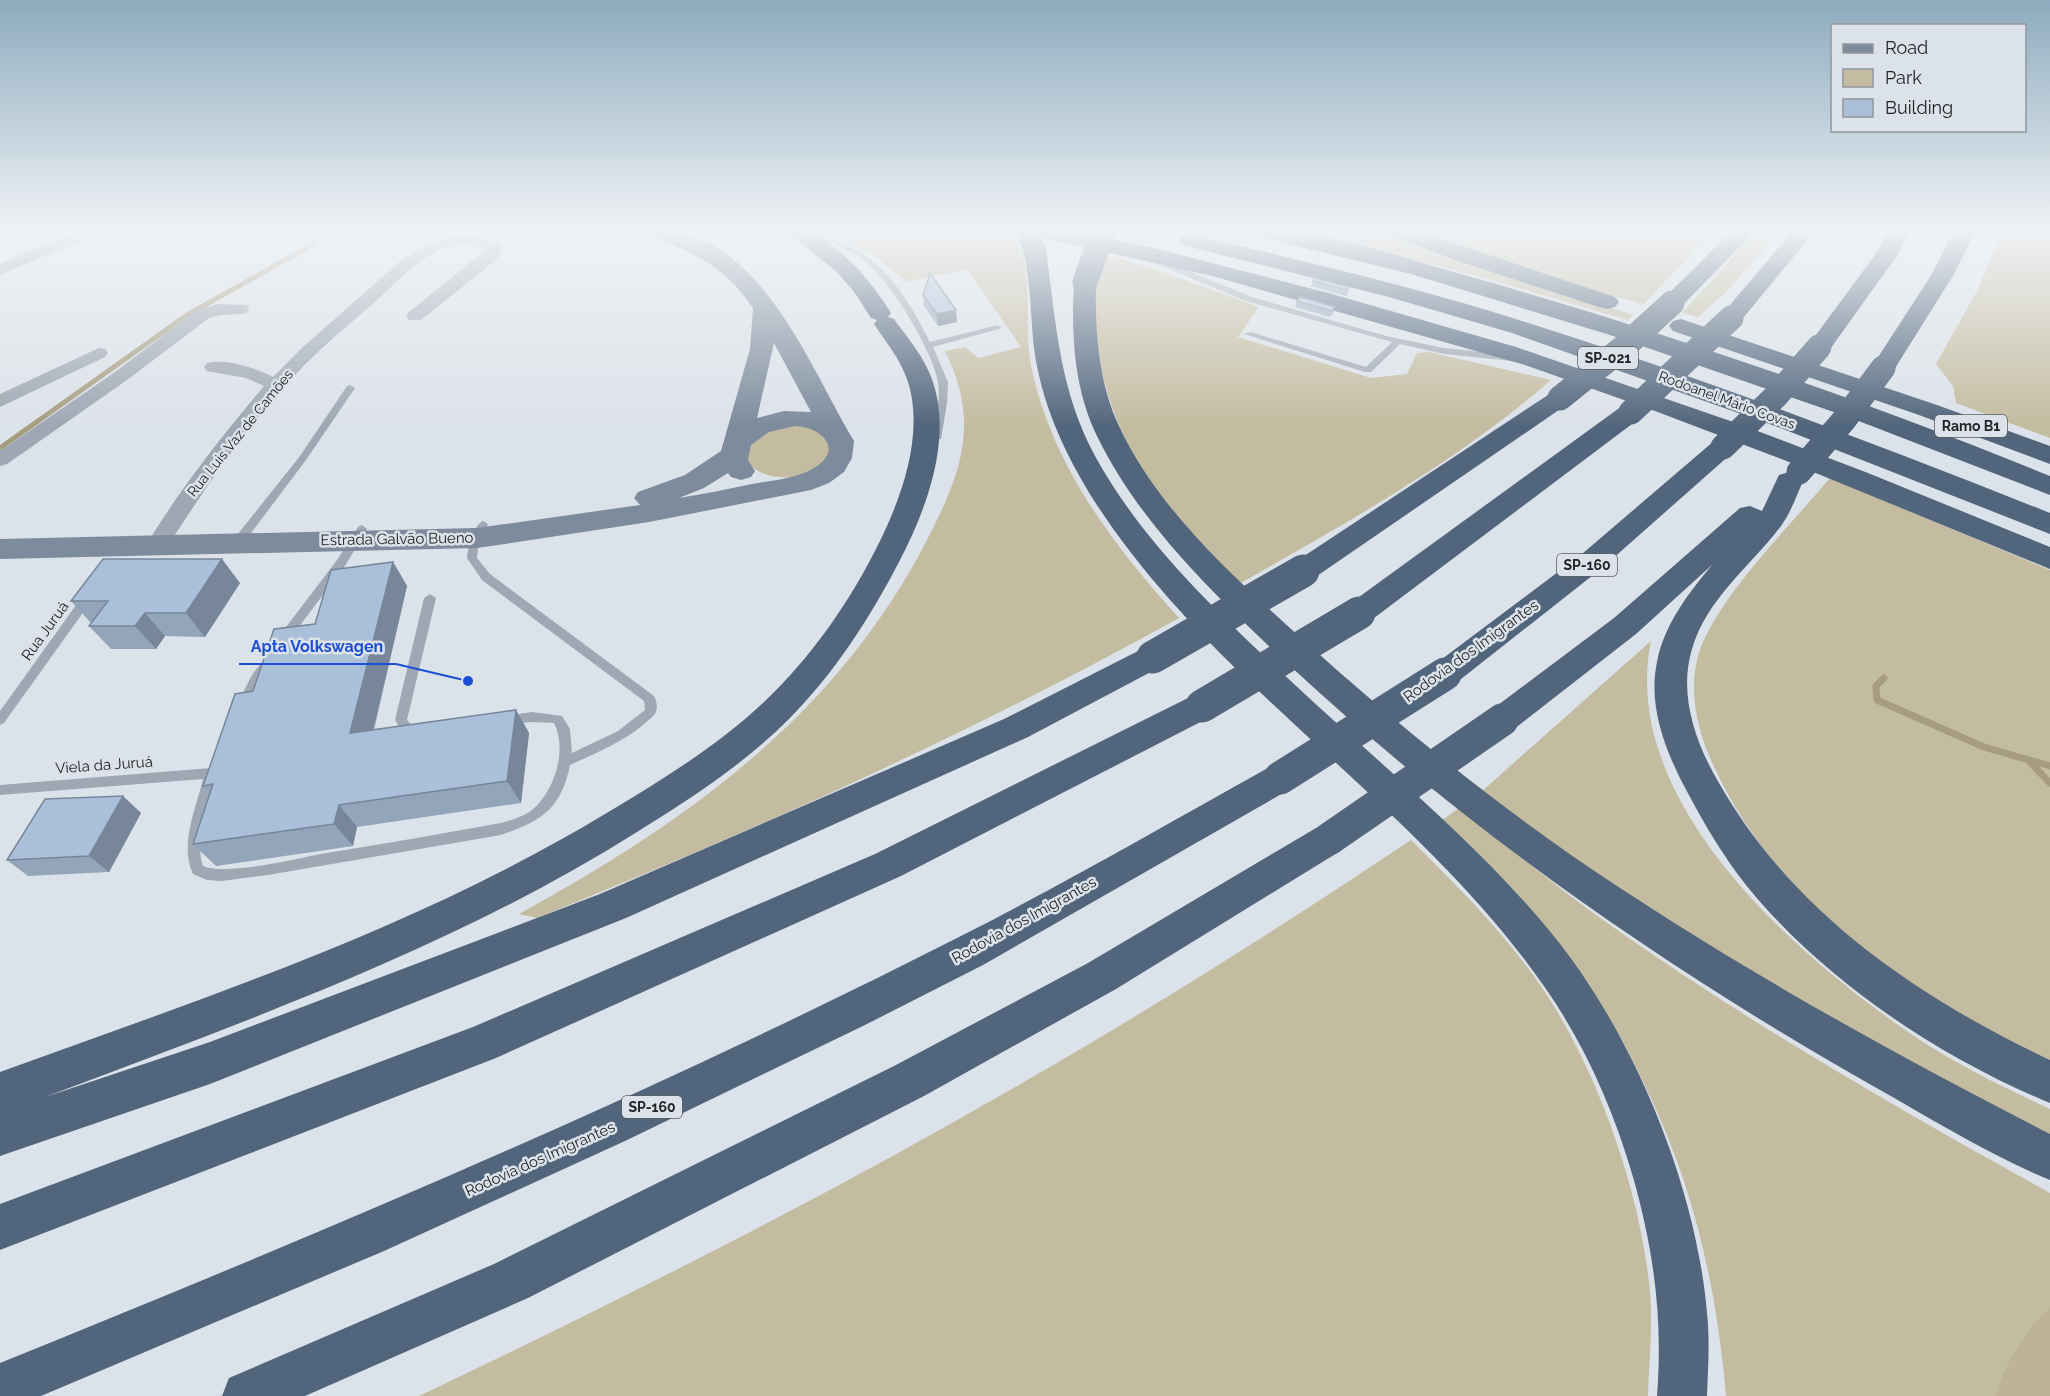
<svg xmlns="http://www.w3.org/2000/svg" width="2050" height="1396" font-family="Raleway,sans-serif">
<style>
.green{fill:#c4bca0}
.forest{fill:#bdb495}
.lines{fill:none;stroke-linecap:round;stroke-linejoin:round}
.stream-far1{stroke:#a69d7f;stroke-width:5}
.stream{stroke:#a69d7f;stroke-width:7}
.service{fill:#9ea7b3;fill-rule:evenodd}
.minor{fill:#9ea7b3;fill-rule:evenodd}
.secondary{fill:#7d8b9c;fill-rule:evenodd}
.motorway{fill:#51657c;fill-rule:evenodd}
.motorway-bridge-far1{stroke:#51657c;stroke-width:25}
.motorway-bridge{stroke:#51657c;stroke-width:33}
.wall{fill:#92a5bb}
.shaded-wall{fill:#778699}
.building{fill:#aac0da;stroke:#778699;stroke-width:1.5}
.labels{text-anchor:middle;stroke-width:5;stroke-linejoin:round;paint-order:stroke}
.shield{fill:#dce2e9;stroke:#595d60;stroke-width:1.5}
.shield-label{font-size:14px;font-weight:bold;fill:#212426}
.far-street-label{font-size:14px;fill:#212426;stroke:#dce2e9}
.street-label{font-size:15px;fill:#212426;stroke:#dce2e9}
.leader{fill:none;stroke:#1d4ed8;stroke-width:2}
.callout-dot{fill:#1d4ed8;stroke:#dce2e9;stroke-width:2}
.callout-label{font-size:16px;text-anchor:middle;font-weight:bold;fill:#1d4ed8;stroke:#dce2e9;stroke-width:5;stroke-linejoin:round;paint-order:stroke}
</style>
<rect width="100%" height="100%" fill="#dce2e9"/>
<g class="green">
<path d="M 823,232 L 983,232 L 1012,236 C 1016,242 1022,249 1023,256 C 1032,291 1024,329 1031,365 C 1051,464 1113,545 1179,618 C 970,734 758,829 537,918 L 519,914 C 688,821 836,716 927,540 C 961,474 981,423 945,351 L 965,347 L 978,358 L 1021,347 L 967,269 L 907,282 L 876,257 Z"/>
<polygon points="1305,232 1382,232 1422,249 1634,315 1627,320 1488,279"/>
<path d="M 1407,232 L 1712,232 L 1644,304 C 1564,284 1484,261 1407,232 Z"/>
<polygon points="1756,232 1779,232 1729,289 1698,317 1682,313"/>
<polygon points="2002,232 2050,232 2050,438 1956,403 1953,386 1936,364 1978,289"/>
<path d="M 1105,255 L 1152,268 L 1259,307 L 1238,337 L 1371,378 L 1407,374 L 1417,353 L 1429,352 L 1551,380 C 1458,461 1348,522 1241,583 C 1163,519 1096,421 1096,317 C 1096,306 1093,292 1096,281 C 1098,272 1102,263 1105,255 Z"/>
<path d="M 786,425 L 809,427 L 825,436 L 830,450 C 828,454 826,459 823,462 C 806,483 760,483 746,459 L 749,444 L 764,432 Z"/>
<path d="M 1830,478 L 2050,570 L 2050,1060 C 1917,999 1782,908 1717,773 C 1700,739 1688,698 1697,660 C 1710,604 1792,524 1830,478 Z"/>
<path d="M 1651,641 C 1618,801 1796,956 1914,1036 C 1957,1065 2003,1087 2050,1109 L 2050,1141 L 1851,1033 L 1588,871 L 1481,792 Z"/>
<path d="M 1459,808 C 1507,845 1554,885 1603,920 C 1745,1021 1897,1108 2050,1193 L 2050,1396 L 1726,1396 C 1717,1289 1694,1187 1647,1090 C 1636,1067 1625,1043 1611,1022 C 1595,999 1572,978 1554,957 C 1515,913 1476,869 1437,824 Z"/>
<path d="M 1411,840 C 1456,885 1502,930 1538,982 C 1596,1064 1641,1192 1650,1292 C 1653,1327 1649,1361 1648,1396 L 419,1396 C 631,1295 841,1189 1043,1071 C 1169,998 1291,920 1411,840 Z"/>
</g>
<path class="forest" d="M 2050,1308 L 2050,1396 L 1995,1396 C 2007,1361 2022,1334 2050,1308 Z"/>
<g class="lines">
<polyline class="stream-far1" points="0,448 187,315 312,245 320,237 321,232"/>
<g class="stream">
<polyline points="1884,678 1876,686 1877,700 1984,747 2050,766"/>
<polyline points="2031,763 2050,783"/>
</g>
<g class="service">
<path d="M 799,232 C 812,231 823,235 835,240 C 884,258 907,297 930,342 L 998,325 L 1002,328 L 933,347 L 948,382 L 947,403 L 941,439 L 935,439 L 933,437 C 935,420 941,400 938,382 C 933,351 888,276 862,259 C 850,251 838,246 825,241 C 816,238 806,237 799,232 Z"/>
<polygon points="1152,258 1158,258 1252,297 1386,336 1444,348 1512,355 1516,358 1512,361 1444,354 1400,344 1371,372 1365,372 1244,334 1251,332 1366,367 1392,342 1246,301 1152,262"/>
<polygon points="350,385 355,388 306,460 242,545 234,545 233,542 234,539 300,456 347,386"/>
<path d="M 483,521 L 488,524 L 478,548 L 477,558 L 490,574 L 654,696 C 657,701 658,709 655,714 C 631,739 600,751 570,765 C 561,810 541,821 501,835 L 268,875 L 222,881 L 207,880 L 193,874 C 179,845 196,809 203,779 L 0,795 L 0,785 L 211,768 L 215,769 L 217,774 C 211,798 194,843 203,866 C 225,876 295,859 321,854 C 381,844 441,834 501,823 C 511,820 523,817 532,810 C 554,792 568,750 554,723 L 532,722 L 505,725 L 501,723 L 499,720 L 501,717 L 532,712 L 562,716 L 570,729 L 572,753 L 618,731 L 645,710 L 644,701 L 482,580 L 467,558 C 468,547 473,526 483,521 Z"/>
<polygon points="362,525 367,529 345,566 288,641 280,641 278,638 280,635 337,560 358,527"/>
<polygon points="88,593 92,594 94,597 92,600 4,723 0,725 0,711 84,594"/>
<path d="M 430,594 L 436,598 L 407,720 L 412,725 L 423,727 L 425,730 L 423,733 C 410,737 401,731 395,720 L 424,598 Z"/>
<path d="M 266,661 L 272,665 L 257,688 L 247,710 L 239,710 L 237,707 C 243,694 253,666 266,661 Z"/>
</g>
<g class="minor">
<polygon points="75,232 96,232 94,235 0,275 0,264"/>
<path d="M 471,235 L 499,244 L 502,250 L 497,259 L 421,320 L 409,320 L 406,316 L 409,312 L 486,250 C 442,228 403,277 374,303 C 347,326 320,348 296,374 C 245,427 205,489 165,550 L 157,552 L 149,550 L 146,545 C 180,489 222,436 264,386 L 246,378 L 207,371 L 204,367 L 207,363 C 227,358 255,368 273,377 L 303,347 L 404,258 L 438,240 L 458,235 Z"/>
<path d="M 218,304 L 247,305 L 249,309 L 247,313 C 234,316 222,313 209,318 L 127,380 L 7,464 L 0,466 L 0,451 L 115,372 L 197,310 Z"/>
<polygon points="99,348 105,349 108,353 105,357 0,407 0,394"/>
</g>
<path class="secondary" d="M 649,232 C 659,231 672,230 681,232 C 769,255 812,371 854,441 L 852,458 L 844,472 L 829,483 L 811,490 L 649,522 L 511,543 L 477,548 L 0,559 L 0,539 L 477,528 L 640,505 L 634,498 L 638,492 L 685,475 L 721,451 L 750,349 L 753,308 C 726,268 696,253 652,237 ZM 774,343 L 811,412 L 784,411 L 757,418 ZM 795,426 C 821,427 845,449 814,468 C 796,479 773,480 752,484 C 728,489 704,494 679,498 L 704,488 L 728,473 L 731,477 L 741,480 L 751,477 L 755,471 L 748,460 L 751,445 L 769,432 Z"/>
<g class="motorway">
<path d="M 787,232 L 813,232 L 818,235 C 849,256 871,281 891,313 L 888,317 L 894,319 C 908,338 924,357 932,379 C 953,438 927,508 900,560 C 870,618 834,674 788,720 C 744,764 690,799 637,832 C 453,948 248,1020 45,1097 L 210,1042 L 600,894 L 1004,719 L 1142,649 L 1153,645 L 1164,649 L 1169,657 L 1164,665 L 1028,737 L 626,918 L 210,1084 L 0,1156 L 0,1072 C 207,997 416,928 605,814 C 660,781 716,747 763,703 C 812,657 851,600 880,541 C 903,494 925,431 907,379 C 900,359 886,342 874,324 L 877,320 L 871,318 L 855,293 L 836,271 Z"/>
<path d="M 1016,232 L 1079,232 L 1150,247 L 1332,294 L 1516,347 L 1739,424 L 1868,473 L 2050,547 L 2050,569 L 1784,460 L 1655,411 L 1525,365 L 1212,276 L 1040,237 L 1046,249 C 1056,323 1059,389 1095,456 C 1144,545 1221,616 1294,684 C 1380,764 1473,839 1548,929 C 1631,1028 1696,1183 1707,1313 C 1710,1341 1708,1368 1707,1396 L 1657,1396 C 1663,1319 1654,1251 1633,1177 C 1614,1111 1585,1045 1546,989 C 1426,815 1237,701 1114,530 C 1077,478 1045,419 1035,355 C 1029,314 1033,269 1016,232 Z"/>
<path d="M 1257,232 C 1319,228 1400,257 1461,274 C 1660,330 1858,398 2050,476 L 2050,495 L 1851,418 L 1610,335 L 1411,274 L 1260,237 Z"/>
<polygon points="1390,232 1420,232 1615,297 1619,302 1615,307 1607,309 1599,307 1455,260 1393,237"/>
<polygon points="1731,232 1754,232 1680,308 1672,310 1664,308 1660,303 1664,298"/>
<polygon points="1792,232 1814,232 1739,323 1731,325 1723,323 1719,318 1723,313"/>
<polygon points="1888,232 1910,232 1896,257 1828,352 1819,354 1810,352 1807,347 1875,255"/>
<polygon points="1953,232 1975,232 1954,274 1892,373 1883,375 1874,373 1871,368 1932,274"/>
<path d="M 1190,234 C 1290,258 1391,281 1490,311 C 1679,369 1866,440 2050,513 L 2050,534 L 1778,427 L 1512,333 L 1389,297 L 1182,245 L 1179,240 L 1182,235 Z"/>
<path d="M 1085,275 L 1093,277 L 1096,282 C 1095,330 1098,381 1119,426 C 1158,510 1233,576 1301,638 C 1386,715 1477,789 1571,855 C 1724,960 1886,1050 2050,1134 L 2050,1180 C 1989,1155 1930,1118 1873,1086 C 1663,967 1466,829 1289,665 C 1218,598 1142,527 1098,438 C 1074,390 1071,335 1074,282 L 1077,277 Z"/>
<polygon points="1681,319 1937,405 2050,446 2050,464 1919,415 1673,331 1669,326 1673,321"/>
<polygon points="1560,390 1569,393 1573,398 1569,403 1314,578 1303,581 1292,578 1288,571 1292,564 1551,393"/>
<polygon points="1631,404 1640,406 1644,412 1640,418 1370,621 1359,624 1348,621 1344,613 1348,605 1622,406"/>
<polygon points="1723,439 1732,441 1736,447 1732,453 1602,568 1456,683 1445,686 1434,683 1429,674 1434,665 1582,554 1714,441"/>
<path d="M 1789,472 L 1799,475 L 1803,481 C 1796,497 1791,512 1781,526 C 1751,566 1707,598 1692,649 C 1678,695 1696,744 1719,783 C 1793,913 1917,997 2050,1060 L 2050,1103 C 1938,1057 1822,979 1746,885 C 1724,857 1706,827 1690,797 C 1668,757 1647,709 1657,662 C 1664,625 1689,592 1713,564 L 1636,634 L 1514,729 L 1502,733 L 1490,729 L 1485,720 L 1490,711 L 1614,618 L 1740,508 L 1750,506 L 1762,511 L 1779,475 Z"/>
<polygon points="1202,693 1214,697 1219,706 1214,715 901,876 496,1058 0,1250 0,1204 473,1027 875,854 1190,697"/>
<path d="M 1280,764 L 1292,768 L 1297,778 L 1292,788 L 983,965 L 865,1025 L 625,1141 L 384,1251 L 41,1396 L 0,1396 L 0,1363 C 324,1232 647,1096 959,937 C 1064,884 1165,825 1268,768 Z"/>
<polygon points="1329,824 1342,828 1347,839 1342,850 1116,989 924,1096 528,1298 305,1396 222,1396 229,1378 494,1264 894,1066 1088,963 1316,828"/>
</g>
<g class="motorway-bridge-far1">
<polyline points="1085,282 1103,232"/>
<polyline points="1560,398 1625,346 1672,303"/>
<polyline points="1631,412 1731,318"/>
<polyline points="1723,447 1776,396 1819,347"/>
<polyline points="1799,472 1844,420 1883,368"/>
</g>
<g class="motorway-bridge">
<polyline points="1153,657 1303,571"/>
<polyline points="1202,706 1359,613"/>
<polyline points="1280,778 1445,674"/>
<polyline points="1329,839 1502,720"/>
</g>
</g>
<g class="wall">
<polygon points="1313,281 1349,287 1348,293 1346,296 1311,286"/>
<polygon points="923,295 957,322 938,326 924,306"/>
<polygon points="1297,301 1335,307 1333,313 1330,317 1295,307"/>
<polygon points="393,562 407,586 374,730 516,710 529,733 521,803 357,827 353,846 216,866 193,844 210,794 203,786 253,691 315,624"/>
<polygon points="240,583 205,637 165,636 156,649 111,649 89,626 91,623 71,601"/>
<polygon points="141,813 109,872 28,876 7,860"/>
</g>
<g class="shaded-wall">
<polygon points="956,310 957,322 938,326 937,314"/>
<polygon points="222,559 240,583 205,637 186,613"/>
<polygon points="393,562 407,586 367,756 350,733"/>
<polygon points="145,613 165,636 156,649 135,626"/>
<polygon points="516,710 529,733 521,803 507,781"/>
<polygon points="123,796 141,813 109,872 89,856"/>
<polygon points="339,805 357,827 353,846 334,824"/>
</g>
<g class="building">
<polygon points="930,273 956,310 937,314 923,295"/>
<polygon points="1315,278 1349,287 1347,290 1313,281"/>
<polygon points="1300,297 1335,307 1332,311 1297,301"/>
<polygon points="103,559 222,559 186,613 145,613 135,626 89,626 108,601 71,601"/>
<polygon points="393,562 350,733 516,710 507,781 339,805 334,824 193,844 213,784 203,786 235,694 253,691 274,629 315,624 331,570"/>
<polygon points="123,796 89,856 7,860 45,799"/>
</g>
<linearGradient id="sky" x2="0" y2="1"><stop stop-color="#8dabbe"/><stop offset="0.54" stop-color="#eff2f5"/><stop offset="1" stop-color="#eff2f5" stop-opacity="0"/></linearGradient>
<rect width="2050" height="427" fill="url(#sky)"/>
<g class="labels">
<g class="shield">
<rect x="1578" y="347" width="60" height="22" rx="4.5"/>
<rect x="1935" y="415" width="72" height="22" rx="4.5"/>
<rect x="1557" y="554" width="60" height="22" rx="4.5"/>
<rect x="622" y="1096" width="60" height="22" rx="4.5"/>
</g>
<g class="shield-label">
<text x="1608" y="363">SP-021</text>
<text x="1971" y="431">Ramo B1</text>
<text x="1587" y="570">SP-160</text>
<text x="652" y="1112">SP-160</text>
</g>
<g class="far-street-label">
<text transform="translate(1727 400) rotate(20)" y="5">Rodoanel Mário Covas</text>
<text transform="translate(240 433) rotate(-51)" y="5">Rua Luis Vaz de Camões</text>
</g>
<g class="street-label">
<text transform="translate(397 539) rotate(-1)" y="5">Estrada Galvão Bueno</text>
<text transform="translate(45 631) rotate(-54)" y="5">Rua Juruá</text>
<text transform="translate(1471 651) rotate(-36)" y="5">Rodovia dos Imigrantes</text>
<text transform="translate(104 765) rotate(-4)" y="5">Viela da Juruá</text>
<text transform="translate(1024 920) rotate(-29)" y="5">Rodovia dos Imigrantes</text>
<text transform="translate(540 1159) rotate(-24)" y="5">Rodovia dos Imigrantes</text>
</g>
</g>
<path class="leader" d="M468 681L396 664H239"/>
<circle class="callout-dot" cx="468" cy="681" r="6"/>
<g class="callout-label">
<text x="317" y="652">Apta Volkswagen</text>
</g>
<rect x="1831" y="24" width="195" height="108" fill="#dce2e9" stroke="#91969b" stroke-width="1.5"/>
<rect x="1843" y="44" width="30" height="9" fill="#7d8b9c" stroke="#91969b" stroke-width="1.5"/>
<text x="1885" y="54" font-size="18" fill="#212426">Road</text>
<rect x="1843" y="69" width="30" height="18" fill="#c4bca0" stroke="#91969b" stroke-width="1.5"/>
<text x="1885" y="84" font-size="18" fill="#212426">Park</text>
<rect x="1843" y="99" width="30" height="18" fill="#aac0da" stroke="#91969b" stroke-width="1.5"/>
<text x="1885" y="114" font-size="18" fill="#212426">Building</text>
</svg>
